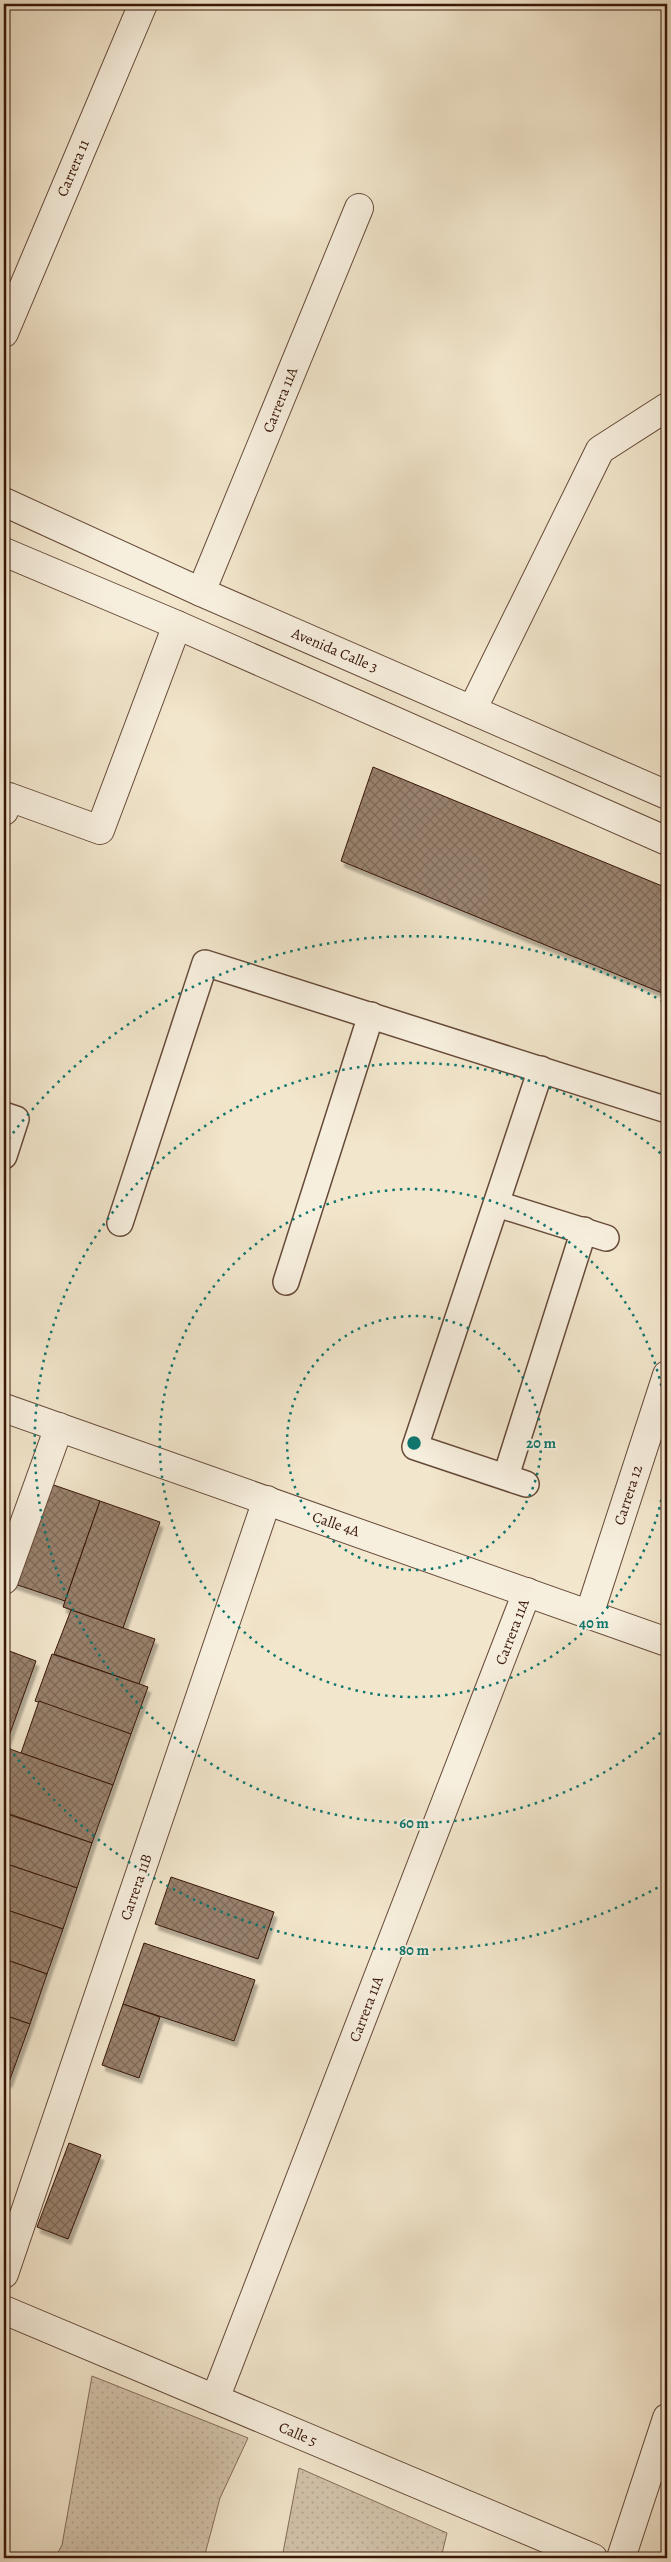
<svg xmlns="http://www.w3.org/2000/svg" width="671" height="2562" font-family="Alegreya,serif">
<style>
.grass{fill:url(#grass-dots);stroke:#856c5a}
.building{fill:url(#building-cross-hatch);stroke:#381608;filter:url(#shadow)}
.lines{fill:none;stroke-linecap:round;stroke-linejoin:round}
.lane-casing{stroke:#664a39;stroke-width:28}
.street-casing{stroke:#664a39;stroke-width:30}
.lane{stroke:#f7efde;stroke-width:25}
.street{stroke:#f7efde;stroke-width:28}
.ring{fill:none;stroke:#0f766e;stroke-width:2.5;stroke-dasharray:2.5 5}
.labels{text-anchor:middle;stroke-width:4.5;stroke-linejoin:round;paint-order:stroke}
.street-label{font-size:15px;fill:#381608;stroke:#f7efde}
.centre{fill:#0f766e;stroke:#f7efde;stroke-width:2.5}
.ring-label{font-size:15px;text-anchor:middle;font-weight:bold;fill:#0f766e;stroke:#f7efde;stroke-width:4.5;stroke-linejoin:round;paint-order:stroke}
</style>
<defs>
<pattern id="grass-dots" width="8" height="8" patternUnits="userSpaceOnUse" patternTransform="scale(1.25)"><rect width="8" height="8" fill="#d2c3ab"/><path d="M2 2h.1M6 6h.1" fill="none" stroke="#b5a792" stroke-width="1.8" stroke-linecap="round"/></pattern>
<pattern id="building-cross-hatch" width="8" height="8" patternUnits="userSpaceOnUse" patternTransform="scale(1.25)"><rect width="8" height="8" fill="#99826e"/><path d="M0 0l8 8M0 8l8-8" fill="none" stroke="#7e6958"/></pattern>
<filter id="shadow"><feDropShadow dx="3" dy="5.5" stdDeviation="1" flood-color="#0004"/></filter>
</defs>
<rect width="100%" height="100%" fill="#f2e6cc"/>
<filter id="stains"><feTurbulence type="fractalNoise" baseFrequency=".004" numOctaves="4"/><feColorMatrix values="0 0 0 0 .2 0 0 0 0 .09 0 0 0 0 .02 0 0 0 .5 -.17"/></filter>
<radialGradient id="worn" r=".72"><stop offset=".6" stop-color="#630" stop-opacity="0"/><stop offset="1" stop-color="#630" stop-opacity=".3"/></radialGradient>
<g class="grass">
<polygon points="92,2376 248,2438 220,2498 204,2558 55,2558 62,2545"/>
<polygon points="299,2468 447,2533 441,2558 282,2558"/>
</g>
<g class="building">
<polygon points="373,767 667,888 667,995 341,861"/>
<polygon points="45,1482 100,1501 65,1601 9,1582"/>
<polygon points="100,1501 160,1522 123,1628 63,1607"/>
<polygon points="71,1610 155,1639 139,1684 54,1654"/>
<polygon points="4,1649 36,1661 5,1747 4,1747"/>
<polygon points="52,1654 148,1687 131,1734 35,1701"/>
<polygon points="39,1701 131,1734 113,1785 21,1753"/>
<polygon points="4,1747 113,1785 92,1843 4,1812"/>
<polygon points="4,1813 92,1843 77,1888 4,1863"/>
<polygon points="4,1863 77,1888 63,1929 4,1909"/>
<polygon points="171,1877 274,1912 258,1959 155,1924"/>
<polygon points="4,1909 63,1929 47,1974 4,1959"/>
<polygon points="144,1943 255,1980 234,2041 123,2004"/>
<polygon points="4,1959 47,1974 30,2024 4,2015"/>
<polygon points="123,2004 160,2017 139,2078 102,2065"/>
<polygon points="4,2015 30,2024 9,2082 4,2080"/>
<polygon points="69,2143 101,2155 68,2239 37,2227"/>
</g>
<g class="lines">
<g class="lane-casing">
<g id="lane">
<polyline points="4,1115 16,1119 4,1156"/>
<polyline points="497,1204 606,1238"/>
<polyline points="120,1223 205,963 667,1110"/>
<polyline points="286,1282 371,1015"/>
<polyline points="506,1476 584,1230"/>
<polyline points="526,1484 415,1447 541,1069"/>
</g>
</g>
<g class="street-casing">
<g id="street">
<polyline points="4,333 143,4"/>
<polyline points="4,502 201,592 667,795"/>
<polyline points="4,552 177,625 667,841"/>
<polyline points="201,592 359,208"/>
<polyline points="472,710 600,450 667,407"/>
<polyline points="4,811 9,797 100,830 177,625"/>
<polyline points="4,1408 667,1642"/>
<polyline points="4,1580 59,1427"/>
<polyline points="589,1615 667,1375"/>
<polyline points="4,2274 267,1500"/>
<polyline points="4,2310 593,2558"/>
<polyline points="215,2399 527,1592"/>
<polyline points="621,2558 667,2418"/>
</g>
</g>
<use href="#lane" class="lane"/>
<use href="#street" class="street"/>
</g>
<g class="ring">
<circle cx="414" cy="1443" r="127"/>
<path d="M667 1463A254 254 0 1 1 667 1423"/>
<path d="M666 1728A380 380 0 1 1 666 1158"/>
<path d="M664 1884A507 507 0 0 1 4 1741M4 1145A507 507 0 0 1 664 1002"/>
</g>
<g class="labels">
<g class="street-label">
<text transform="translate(73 168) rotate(-67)" y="5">Carrera 11</text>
<text transform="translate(280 400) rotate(-68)" y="5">Carrera 11A</text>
<text transform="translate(335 650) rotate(23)" y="5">Avenida Calle 3</text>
<text transform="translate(628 1495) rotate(-72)" y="5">Carrera 12</text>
<text transform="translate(336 1524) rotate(19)" y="5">Calle 4A</text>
<text transform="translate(512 1632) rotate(-69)" y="5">Carrera 11A</text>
<text transform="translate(136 1887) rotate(-71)" y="5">Carrera 11B</text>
<text transform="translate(366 2009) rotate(-69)" y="5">Carrera 11A</text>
<text transform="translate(298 2434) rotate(23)" y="5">Calle 5</text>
</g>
</g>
<circle cx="414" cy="1443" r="8" class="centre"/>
<g class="ring-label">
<text x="541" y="1448">20 m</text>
<text x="594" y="1628">40 m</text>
<text x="414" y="1828">60 m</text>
<text x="414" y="1955">80 m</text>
</g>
<rect width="671" height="2562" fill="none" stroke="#f2e6cc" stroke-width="20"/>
<rect x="5" y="5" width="661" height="2552" fill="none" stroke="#381608" stroke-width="2.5"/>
<rect x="10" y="10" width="651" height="2542" fill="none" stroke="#381608"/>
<rect width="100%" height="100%" filter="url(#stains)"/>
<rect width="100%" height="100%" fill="url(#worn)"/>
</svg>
